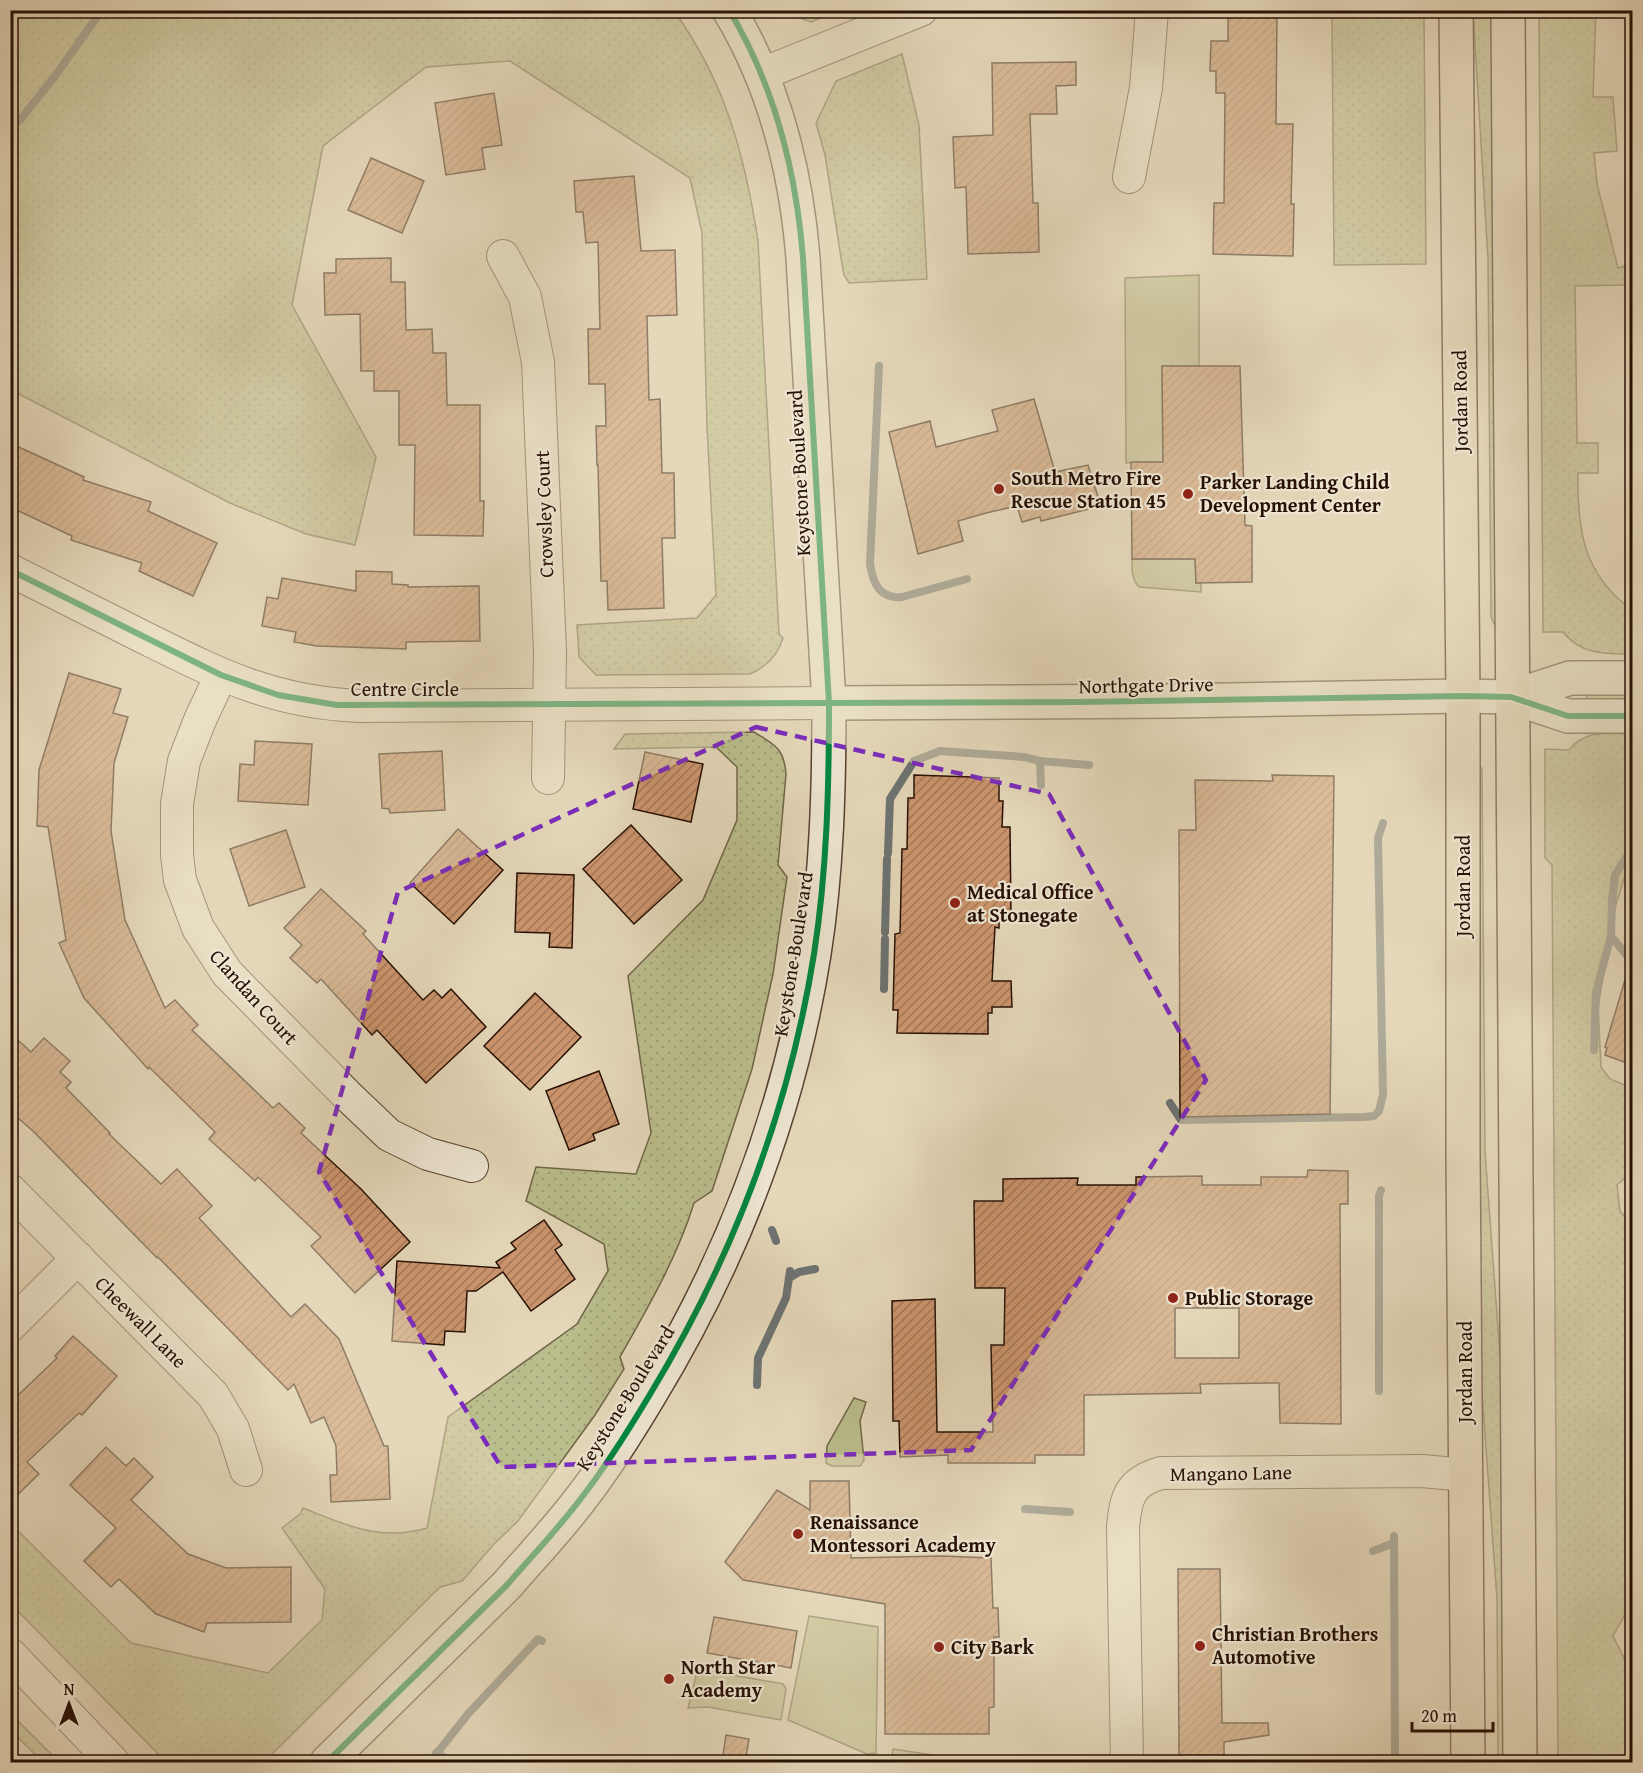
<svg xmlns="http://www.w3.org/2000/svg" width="1643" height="1773" font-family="'Gentium Book Plus',serif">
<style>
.grass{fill:url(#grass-dots);stroke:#706648;stroke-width:1.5}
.park{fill:#babd8c;stroke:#706648;stroke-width:1.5}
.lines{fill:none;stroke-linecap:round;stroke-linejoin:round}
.stream{stroke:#6d7372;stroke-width:8}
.building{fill:url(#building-hatch);stroke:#260f04;stroke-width:1.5;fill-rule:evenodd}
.minor-casing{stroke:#564132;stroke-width:34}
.tertiary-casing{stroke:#564132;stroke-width:36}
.primary-casing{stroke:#260f04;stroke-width:36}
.minor{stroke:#eee6d2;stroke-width:32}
.tertiary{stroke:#eee6d2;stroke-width:33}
.primary{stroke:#e5d8ba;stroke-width:33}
.cycleway-casing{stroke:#eee6d2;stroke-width:10}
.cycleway{stroke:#00873e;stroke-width:6}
.marked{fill:none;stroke:#7b2cbf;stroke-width:4.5;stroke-dasharray:12 8;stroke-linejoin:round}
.poi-dot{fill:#8f2418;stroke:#eee6d2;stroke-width:2}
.labels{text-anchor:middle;stroke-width:4.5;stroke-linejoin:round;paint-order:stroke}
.street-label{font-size:20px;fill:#260f04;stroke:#eee6d2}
.poi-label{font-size:20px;font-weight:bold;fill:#260f04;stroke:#eee6d2;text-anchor:start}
</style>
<defs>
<pattern id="grass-dots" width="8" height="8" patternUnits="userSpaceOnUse" patternTransform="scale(1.5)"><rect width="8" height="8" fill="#babd8c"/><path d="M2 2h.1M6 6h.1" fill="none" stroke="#a0a177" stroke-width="1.8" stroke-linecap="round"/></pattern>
<pattern id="building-hatch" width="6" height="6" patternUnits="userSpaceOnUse" patternTransform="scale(1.5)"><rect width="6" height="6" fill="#cc956e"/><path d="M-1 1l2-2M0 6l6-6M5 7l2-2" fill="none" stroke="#a57858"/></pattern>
</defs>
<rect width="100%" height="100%" fill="#e5d8ba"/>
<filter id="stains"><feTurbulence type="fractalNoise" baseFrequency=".00333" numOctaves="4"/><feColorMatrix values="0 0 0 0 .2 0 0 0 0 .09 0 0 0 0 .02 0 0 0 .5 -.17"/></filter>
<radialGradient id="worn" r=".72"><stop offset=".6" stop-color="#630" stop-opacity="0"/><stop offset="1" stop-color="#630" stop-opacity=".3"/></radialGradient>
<g class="grass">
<path d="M 10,11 L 674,11 C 725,81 745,156 758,241 L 779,634 L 783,638 C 778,655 766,667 750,674 L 596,675 L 579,657 L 577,625 L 697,618 L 716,595 L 707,428 L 702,233 L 690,178 L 510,61 L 426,67 L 323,146 L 292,305 L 376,457 L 355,545 L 306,534 L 230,503 L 11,390 Z"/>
<polygon points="779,11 839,11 811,22"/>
<polygon points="1332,11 1424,11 1426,264 1334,265"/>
<polygon points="1473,11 1492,11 1496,621 1494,624 1491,617 1488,259"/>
<path d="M 1539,11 L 1596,11 L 1593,97 L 1613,97 L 1617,151 L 1594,153 L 1597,184 L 1618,268 L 1632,264 L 1632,283 L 1625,285 L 1575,286 L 1577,443 L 1598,443 L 1598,473 L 1578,473 C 1577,530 1583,574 1632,610 L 1632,654 C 1606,654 1581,655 1563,632 L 1543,632 Z"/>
<polygon points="902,54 919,125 927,279 849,283 844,275 842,264 825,155 816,123 836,81"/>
<polygon points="1631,314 1632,314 1632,374 1629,365 1628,317"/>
<polygon points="1632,447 1632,530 1631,528 1628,452"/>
<rect x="1587" y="695" width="45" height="11"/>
<path d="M 754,732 C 775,745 784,748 786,774 L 778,865 L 787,877 L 773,974 L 752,1069 L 712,1191 L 694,1203 C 677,1258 648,1307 620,1357 L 624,1369 L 595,1415 L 518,1521 L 494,1544 L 462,1581 L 440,1587 L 264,1762 L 166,1762 L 11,1604 L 11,1524 L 131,1643 L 268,1673 L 322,1620 L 325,1589 L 282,1528 L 300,1514 L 303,1508 C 346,1525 380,1542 427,1528 L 448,1417 L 577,1324 L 608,1271 L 604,1244 L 526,1201 L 536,1167 L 636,1174 L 651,1133 L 628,976 L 703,900 L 737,820 L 737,767 L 716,747 L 614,749 L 625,734 Z"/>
<path d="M 1632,734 L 1632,867 L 1625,876 L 1616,904 L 1598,1006 L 1601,1067 L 1610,1079 L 1632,1088 L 1632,1172 L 1617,1185 L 1620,1211 L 1632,1224 L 1632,1602 L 1613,1636 L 1632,1674 L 1632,1762 L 1558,1762 L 1552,865 L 1545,858 L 1545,749 L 1569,750 C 1585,729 1608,734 1632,734 Z"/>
<polygon points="1480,765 1482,769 1485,1152 1501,1369 1504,1762 1498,1762 1497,1599 1480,1366 1477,766"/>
<polygon points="10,1714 11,1714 59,1762 39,1762 39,1758 11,1731"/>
</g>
<g class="park">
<polygon points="1199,275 1199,366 1162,366 1163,462 1126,463 1125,278"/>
<path d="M 1132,559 L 1195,559 L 1196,583 L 1201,583 L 1201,592 L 1139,587 C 1131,578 1132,570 1132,559 Z"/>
<polygon points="854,1398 866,1402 860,1421 864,1460 860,1466 832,1466 826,1463 827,1446"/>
<polygon points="809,1616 878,1627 876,1753 867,1754 788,1720"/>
<polygon points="704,1670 783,1684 786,1689 781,1720 708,1707 688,1708 697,1672"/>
<polygon points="893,1749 978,1762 891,1762"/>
</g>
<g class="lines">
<g class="stream">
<polyline points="10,126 20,120 55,76 102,10"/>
<path d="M 879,366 L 870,564 C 873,584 880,599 902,597 L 967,579"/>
<polyline points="1040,761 1041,785"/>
<polyline points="888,853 890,799 914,761 940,751 1024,757 1040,761 1089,765"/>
<polyline points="885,932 887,859"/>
<polyline points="1628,957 1611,936 1612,900 1615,875 1632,848"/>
<polyline points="884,989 885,939"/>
<polyline points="1594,1050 1596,992 1611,936"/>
<polyline points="1170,1103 1181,1120 1364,1117 1374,1116 1379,1111 1383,1095 1378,838 1383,823"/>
<polyline points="772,1230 776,1241"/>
<polyline points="789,1278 799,1272 815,1269"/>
<polyline points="757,1385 758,1358 786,1298 790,1271"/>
<polyline points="1379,1391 1379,1196 1381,1190"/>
<polyline points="1025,1509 1070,1512"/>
<polyline points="1394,1536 1395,1762"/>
<polyline points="1373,1551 1394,1543"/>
<polyline points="436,1753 453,1762"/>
<polyline points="430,1762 468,1714 538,1639 542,1641"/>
</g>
</g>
<g class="building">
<polygon points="1228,10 1277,10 1276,124 1293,124 1291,204 1294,204 1293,256 1213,254 1214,203 1224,203 1225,93 1216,93 1216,71 1210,71 1211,41 1228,41"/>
<polygon points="1076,62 1076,85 1056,86 1057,114 1030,114 1033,203 1038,203 1039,252 968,254 966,187 955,188 953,137 993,135 992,63"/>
<polygon points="494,93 502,145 482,148 485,169 446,175 435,103"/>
<polygon points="371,158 424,181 402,233 348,210"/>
<polygon points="634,176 641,251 675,250 677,315 647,316 649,400 660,399 662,473 674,473 675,538 662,538 664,608 608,610 607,581 601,581 598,465 597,465 596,426 606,426 605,384 589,384 588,329 600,329 598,242 586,243 583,212 576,212 574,181"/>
<polygon points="391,258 391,282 405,282 406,330 432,329 433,353 446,353 447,405 480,405 480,501 484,501 483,536 414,535 415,445 399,445 399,391 374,391 374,371 361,371 360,314 325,315 324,273 336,273 336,259"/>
<polygon points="1162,366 1240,366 1245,525 1252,526 1252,582 1196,583 1195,559 1132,559 1131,462 1163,462"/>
<polygon points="1034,399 1055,472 1088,465 1101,506 1041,521 1040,517 1022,522 1017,506 986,513 958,521 963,541 918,554 889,432 930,421 936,447 998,431 992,410"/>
<polygon points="10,443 84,477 83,480 151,502 148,511 217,543 193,596 139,571 142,563 71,540 72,536 10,507"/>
<polygon points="356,571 392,572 392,584 408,585 408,587 479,586 480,641 406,642 406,649 317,646 294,642 296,632 262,626 267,597 278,599 282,578 356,591"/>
<polygon points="69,673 121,689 113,713 128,717 114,763 111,831 125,920 165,1008 175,1000 198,1025 192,1030 273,1108 279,1103 305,1128 301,1133 361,1189 410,1242 355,1293 311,1246 321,1237 258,1177 255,1181 209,1139 215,1132 149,1067 148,1069 84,998 59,943 66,940 48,827 37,826 39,770"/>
<polygon points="255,741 312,744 308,805 238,801 240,764 254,765"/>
<polygon points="442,751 445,810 390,813 389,809 382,808 379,754"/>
<polygon points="645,752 703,764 691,822 633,809"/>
<polygon points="914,775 999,778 999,801 1003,801 1002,827 1010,827 1011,917 999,916 999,928 995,927 992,981 1011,981 1012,1007 992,1007 992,1013 988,1013 988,1034 897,1033 898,1010 893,1010 895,934 900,933 902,849 907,849 908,798 914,798"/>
<polygon points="1272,775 1334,776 1330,1114 1180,1117 1179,830 1196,830 1195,780 1273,781"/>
<polygon points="631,825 682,880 634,924 583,869"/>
<polygon points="458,829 503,870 454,924 410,883"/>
<polygon points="286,830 305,887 249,906 230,849"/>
<polygon points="517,873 574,875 572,948 549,947 550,933 515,932"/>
<polygon points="321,889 366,931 363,934 423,1000 434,990 442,998 451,989 486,1027 426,1083 377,1030 372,1035 321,979 317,983 290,958 302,945 284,928"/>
<polygon points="1627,973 1632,974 1632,1065 1605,1055 1607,1048 1605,1047"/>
<polygon points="535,993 581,1037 530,1090 484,1046"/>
<polygon points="10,1033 31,1052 44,1038 70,1061 60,1072 71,1082 66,1088 110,1133 109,1134 161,1184 177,1169 212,1206 199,1218 291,1317 305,1304 339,1339 384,1446 388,1446 390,1499 331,1502 330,1475 337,1475 336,1446 324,1417 311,1423 294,1384 288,1390 158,1257 157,1258 34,1132 10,1111"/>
<polygon points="599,1071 619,1124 593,1134 595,1140 569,1150 546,1091"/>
<path d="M 1308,1170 L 1348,1171 L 1348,1204 L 1340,1204 L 1341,1424 L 1280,1423 L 1279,1383 L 1200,1384 L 1201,1393 L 1084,1395 L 1084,1455 L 1035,1455 L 1035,1463 L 948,1463 L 948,1455 L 900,1457 L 899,1421 L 893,1421 L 892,1301 L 935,1299 L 937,1432 L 993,1432 L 991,1345 L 1004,1345 L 1005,1288 L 975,1288 L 974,1201 L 1003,1201 L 1003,1179 L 1078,1178 L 1077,1185 L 1136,1185 L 1136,1177 L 1202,1176 L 1202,1185 L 1261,1185 L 1261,1177 L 1307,1177 ZM 1175,1308 L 1239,1308 L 1239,1358 L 1175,1358 Z"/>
<polygon points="544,1220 562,1245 555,1250 575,1279 531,1311 503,1272 476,1291 467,1291 465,1332 445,1331 444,1345 392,1341 397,1261 500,1268 496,1262 516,1249 511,1243"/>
<polygon points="73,1336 117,1376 82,1415 79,1413 27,1462 39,1474 10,1502 10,1403 57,1358 55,1356"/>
<polygon points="106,1447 126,1466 134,1458 153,1477 131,1500 188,1554 226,1568 291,1567 291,1622 207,1623 204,1632 156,1614 119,1579 111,1587 84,1561 116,1528 70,1485"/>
<polygon points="810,1481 849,1481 851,1558 942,1556 991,1558 993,1608 998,1608 999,1637 994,1637 994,1707 989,1708 989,1734 885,1734 885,1604 743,1580 725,1562 777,1490 810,1510"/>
<polygon points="1178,1569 1220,1569 1222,1723 1268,1723 1269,1735 1224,1742 1224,1755 1179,1755"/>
<polygon points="714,1617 797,1631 791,1668 707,1653"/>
<polygon points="726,1735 749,1739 745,1762 722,1762"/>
</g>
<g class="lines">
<g class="minor-casing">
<g id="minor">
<polyline points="762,74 921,10"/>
<polyline points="1129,177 1146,88 1152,10"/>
<polyline points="503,256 525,297 538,362 550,652 548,778"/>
<path d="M 10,570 C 54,592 98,614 141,636 C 218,674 273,703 361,706 L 829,703"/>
<polyline points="221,675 200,720 184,761 177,804 177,855 180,880 198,928 227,973 346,1094 389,1135 428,1154 472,1166"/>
<polyline points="10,1190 213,1395 233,1429 246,1470"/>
<polyline points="10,1326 78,1258"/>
<polyline points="10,1654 113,1762"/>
<path d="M 1127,1762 L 1123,1527 C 1126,1496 1130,1482 1161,1473 L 1422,1471 L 1466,1475"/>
</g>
</g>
<g class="tertiary-casing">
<g id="tertiary">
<polyline points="1511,697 1570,678 1632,678"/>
<polyline points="829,703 1173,701 1463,696 1511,697 1568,716 1632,716"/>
<path d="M 327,1762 L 507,1585 C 532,1556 559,1528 582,1497 C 607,1465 628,1431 649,1396 C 731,1261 789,1111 814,954 C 827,871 829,787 829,703 L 803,258 C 796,171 775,86 729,10"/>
</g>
</g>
<g class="primary-casing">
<g id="primary">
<polyline points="1456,10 1463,696 1463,1156 1468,1762"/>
<polyline points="1508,10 1520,1762"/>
</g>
</g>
<use href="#minor" class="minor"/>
<use href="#tertiary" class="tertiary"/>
<use href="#primary" class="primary"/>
<g class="cycleway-casing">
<g id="cycleway">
<polyline points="10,570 221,675 278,695 337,705 1079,702 1463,696 1511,697 1568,716 1632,716"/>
<path d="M 327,1762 L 507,1585 C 532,1556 559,1528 582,1497 C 607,1465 628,1431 649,1396 C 731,1261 789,1111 814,954 C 827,871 829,787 829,703 L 803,258 C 796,171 775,86 729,10"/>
</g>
</g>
<use href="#cycleway" class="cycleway"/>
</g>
<path d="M0 0H1643V1773H0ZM 756,727 L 1049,794 L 1206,1080 L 971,1450 L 501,1467 L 319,1172 L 398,892 Z" fill="#e5d8ba" fill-opacity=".55" fill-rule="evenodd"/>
<path class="marked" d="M 756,727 L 1049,794 L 1206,1080 L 971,1450 L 501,1467 L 319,1172 L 398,892 Z"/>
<g class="poi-dot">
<circle cx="999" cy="489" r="6"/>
<circle cx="1188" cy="494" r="6"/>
<circle cx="955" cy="903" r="6"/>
<circle cx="1173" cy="1298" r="6"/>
<circle cx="798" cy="1534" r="6"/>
<circle cx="1200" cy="1646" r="6"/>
<circle cx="939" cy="1647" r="6"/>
<circle cx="669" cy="1679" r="6"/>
</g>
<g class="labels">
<g class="street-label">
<text transform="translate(1460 401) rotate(-91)" y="7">Jordan Road</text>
<text transform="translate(799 473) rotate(-93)" y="7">Keystone Boulevard</text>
<text transform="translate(544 514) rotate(-92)" y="7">Crowsley Court</text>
<text transform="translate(1146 685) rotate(-1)" y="7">Northgate Drive</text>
<text x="405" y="696">Centre Circle</text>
<text transform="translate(1463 886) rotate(-90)" y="7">Jordan Road</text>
<text transform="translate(793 954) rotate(-81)" y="7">Keystone Boulevard</text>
<text transform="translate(254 997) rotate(48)" y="7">Clandan Court</text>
<text transform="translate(141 1322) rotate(45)" y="7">Cheewall Lane</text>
<text transform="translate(1465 1372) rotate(-90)" y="7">Jordan Road</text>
<text transform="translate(625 1398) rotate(-58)" y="7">Keystone Boulevard</text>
<text transform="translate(1231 1473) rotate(-1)" y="7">Mangano Lane</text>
</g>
<g class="poi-label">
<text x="1011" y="485">South Metro Fire<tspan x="1011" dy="23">Rescue Station 45</tspan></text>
<text x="1200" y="489">Parker Landing Child<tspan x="1200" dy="23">Development Center</tspan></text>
<text x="967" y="899">Medical Office<tspan x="967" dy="23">at Stonegate</tspan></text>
<text x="1185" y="1305">Public Storage</text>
<text x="810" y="1529">Renaissance<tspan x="810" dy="23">Montessori Academy</tspan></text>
<text x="1212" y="1641">Christian Brothers<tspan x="1212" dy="23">Automotive</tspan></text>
<text x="951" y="1654">City Bark</text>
<text x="681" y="1674">North Star<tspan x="681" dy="23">Academy</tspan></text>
</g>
</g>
<rect width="1643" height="1773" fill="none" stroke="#e5d8ba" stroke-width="36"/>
<rect x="12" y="12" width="1619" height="1749" fill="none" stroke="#260f04" stroke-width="3"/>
<rect x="18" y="18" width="1607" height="1737" fill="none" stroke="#260f04" stroke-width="1.5"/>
<g transform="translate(69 1704)" stroke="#eee6d2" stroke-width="4.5" paint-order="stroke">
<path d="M0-4.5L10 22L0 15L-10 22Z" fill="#260f04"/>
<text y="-9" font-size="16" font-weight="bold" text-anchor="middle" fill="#260f04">N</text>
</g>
<path d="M1412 1722v9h81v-9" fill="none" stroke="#260f04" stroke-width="3"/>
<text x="1421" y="1722" font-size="18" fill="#260f04" stroke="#eee6d2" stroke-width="4.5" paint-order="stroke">20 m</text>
<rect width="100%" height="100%" filter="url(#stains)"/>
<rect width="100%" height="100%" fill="url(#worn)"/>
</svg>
